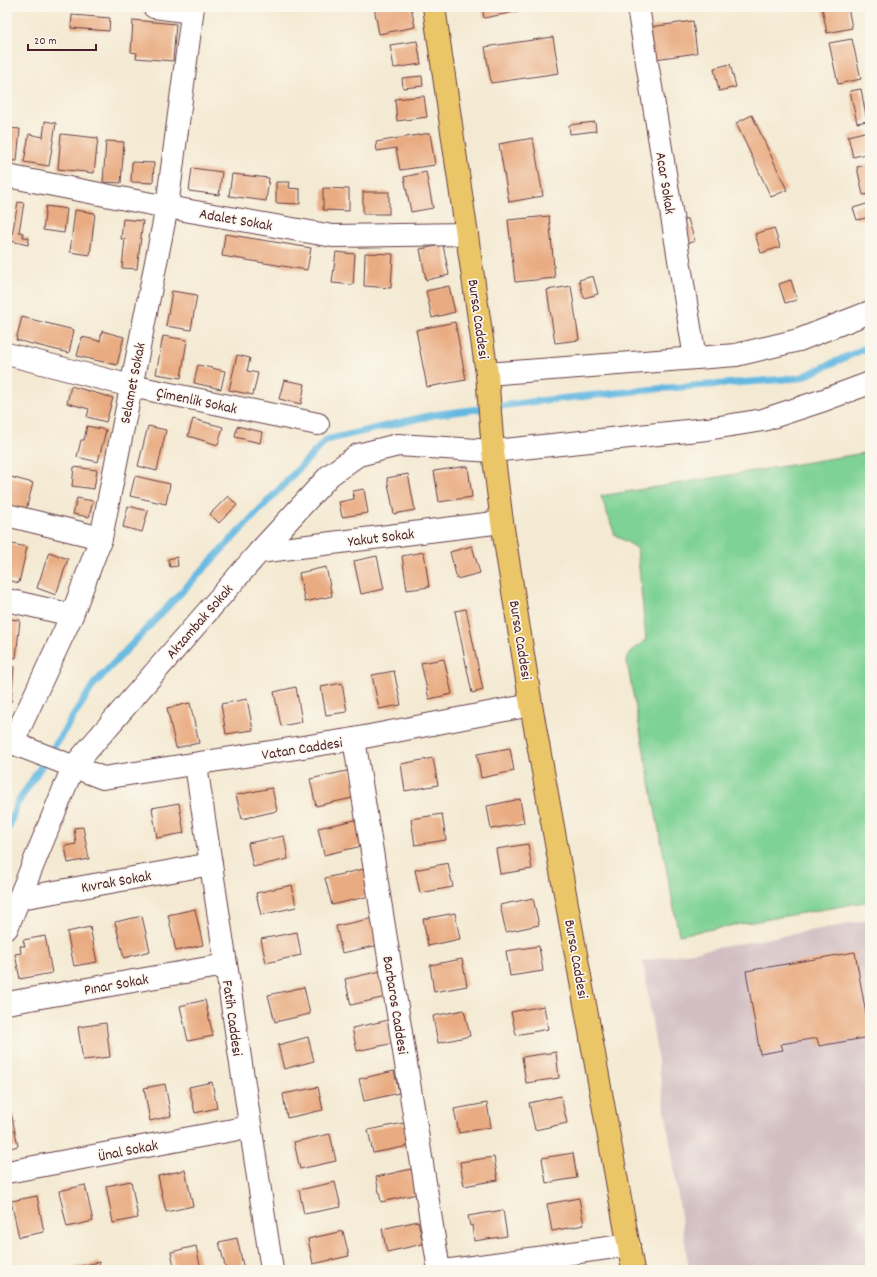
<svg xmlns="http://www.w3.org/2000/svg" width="877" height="1277" font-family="Dekko,sans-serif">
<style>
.industrial{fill:#d2bec2}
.green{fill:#7ed295;stroke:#647860}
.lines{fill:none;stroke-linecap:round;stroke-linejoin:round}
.stream{stroke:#65b9e1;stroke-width:7}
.building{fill:#e9ab81}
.minor-casing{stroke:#643d44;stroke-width:24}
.major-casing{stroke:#643d44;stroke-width:24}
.minor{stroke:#fff;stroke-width:22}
.major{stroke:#ebc669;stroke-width:22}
.labels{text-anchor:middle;stroke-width:3.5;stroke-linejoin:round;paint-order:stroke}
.street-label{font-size:15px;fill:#4a1f2b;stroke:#fbf7ec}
</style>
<rect width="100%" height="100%" fill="#fbf7ec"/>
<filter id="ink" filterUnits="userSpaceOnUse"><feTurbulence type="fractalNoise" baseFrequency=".025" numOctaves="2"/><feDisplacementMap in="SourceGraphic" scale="8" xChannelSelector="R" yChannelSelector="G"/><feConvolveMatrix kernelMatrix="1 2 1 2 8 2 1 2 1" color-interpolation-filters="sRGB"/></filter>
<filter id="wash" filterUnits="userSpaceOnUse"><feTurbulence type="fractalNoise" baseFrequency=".012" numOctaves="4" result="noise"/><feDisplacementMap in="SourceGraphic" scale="16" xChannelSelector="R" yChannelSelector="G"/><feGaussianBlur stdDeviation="0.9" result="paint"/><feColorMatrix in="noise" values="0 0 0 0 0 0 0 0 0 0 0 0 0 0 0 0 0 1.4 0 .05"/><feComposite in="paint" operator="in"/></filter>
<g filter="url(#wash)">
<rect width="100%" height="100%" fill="#f4ead3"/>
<polygon class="industrial" points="870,920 870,1270 689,1270 643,961"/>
<polygon class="green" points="870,452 870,901 679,935 626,657 646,639 637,548 615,535 601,496"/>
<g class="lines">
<polyline class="stream" points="7,832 17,804 94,684 326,440 433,415 538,401 655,389 800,378 870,346"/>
</g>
<g id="blocks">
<g class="building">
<polygon points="374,7 411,7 415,27 379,34"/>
<polygon points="482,7 534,7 535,8 484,18"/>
<polygon points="822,7 848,7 852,28 827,33"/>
<polygon points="72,15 110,18 109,31 71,28"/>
<polygon points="133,20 176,24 173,61 136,58 137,53 131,52"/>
<polygon points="693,21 697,53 648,60 643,28"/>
<polygon points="553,37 559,73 491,83 485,47"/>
<polygon points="852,39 861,79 838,84 829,43"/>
<polygon points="417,41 421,64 394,68 390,45"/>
<polygon points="730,64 736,87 719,91 714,68"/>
<polygon points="422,76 423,86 403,88 402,78"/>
<polygon points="861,89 867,121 857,123 850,91"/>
<polygon points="424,96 427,117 397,121 395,99"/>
<polygon points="752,115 787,190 771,197 736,123"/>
<polygon points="45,121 56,123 49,166 24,162 29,134 43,137"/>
<polygon points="595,122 596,131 570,134 569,125"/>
<polygon points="7,128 20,129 17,161 7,160"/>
<polygon points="868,131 870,153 853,157 848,136"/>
<polygon points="430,133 435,165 400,170 396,148 377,151 376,142"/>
<polygon points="61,134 98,138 94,173 58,169"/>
<polygon points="533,138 543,196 509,202 499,144"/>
<polygon points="106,141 124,142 121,183 103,182"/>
<polygon points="132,162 154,163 153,183 131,182"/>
<polygon points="870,164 870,194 863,195 857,167"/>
<polygon points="192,168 222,172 219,195 189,191"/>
<polygon points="426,172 433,208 411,212 404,177"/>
<polygon points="232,174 269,178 266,201 229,196"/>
<polygon points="276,182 290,182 289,188 300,189 300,204 276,203"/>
<polygon points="323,188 349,189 349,211 323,210"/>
<rect x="363" y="192" width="26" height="22"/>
<polygon points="7,200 11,201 9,217 7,217"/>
<polygon points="18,202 24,203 19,232 23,233 23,237 29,238 28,245 11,241"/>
<polygon points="870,203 870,217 857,220 853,208"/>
<polygon points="46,206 67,209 64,233 43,230"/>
<polygon points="75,210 95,213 90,255 70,252"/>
<polygon points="549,216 555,278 515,282 508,220"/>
<polygon points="123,219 143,221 137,269 122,268 125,239 121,239"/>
<polygon points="688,219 695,241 686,244 679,221"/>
<polygon points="774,228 780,247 761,253 755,234"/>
<polygon points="225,234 311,248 307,270 222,256"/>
<polygon points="443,245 449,275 426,280 420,249"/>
<polygon points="336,252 355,254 353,285 332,283"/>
<polygon points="365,253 393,254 391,288 364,286"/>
<polygon points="593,276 598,294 584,298 579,280"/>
<polygon points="791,280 797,300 785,303 779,284"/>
<polygon points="449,286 455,312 432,318 426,291"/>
<polygon points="571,286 579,340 555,343 547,290"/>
<polygon points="172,291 197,295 191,330 166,326"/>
<polygon points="22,317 74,330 69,353 16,340"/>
<polygon points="455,322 466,380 427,387 416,330"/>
<polygon points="102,331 124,337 117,365 77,356 82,337 100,341"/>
<polygon points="163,336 187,340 181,378 156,374"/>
<polygon points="237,355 250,358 247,371 258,373 253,395 229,390"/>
<polygon points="198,365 225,371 221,389 194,383"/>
<polygon points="284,380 305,384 301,404 279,399"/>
<polygon points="71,386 113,398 106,422 87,417 89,409 67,403"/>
<polygon points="193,419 223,427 218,445 188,436"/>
<polygon points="87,426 106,430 98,462 77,457 81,440 84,440"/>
<polygon points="148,426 166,430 157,471 138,466"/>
<polygon points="237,426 262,432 260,443 235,437"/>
<polygon points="468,466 472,497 439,502 434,471"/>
<polygon points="74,467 97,470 94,489 72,486"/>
<polygon points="408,474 415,510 394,514 387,478"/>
<polygon points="7,476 33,483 26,510 7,505"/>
<polygon points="135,476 170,484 166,504 130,496"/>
<polygon points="364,489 368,513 342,517 339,502 354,499 353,491"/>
<polygon points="228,496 237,505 219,523 210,514"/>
<polygon points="77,498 93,501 89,517 73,514"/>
<polygon points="128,506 148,511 142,532 123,527"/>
<polygon points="7,543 27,547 19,583 7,580"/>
<polygon points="472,546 480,573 457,579 450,552"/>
<polygon points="49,552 68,559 56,595 37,588"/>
<polygon points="424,552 429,587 407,590 402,556"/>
<polygon points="377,556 384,589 361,594 354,561"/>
<polygon points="177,557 178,566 170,567 168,559"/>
<polygon points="326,567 332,596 305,602 299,573"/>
<polygon points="466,609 483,690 472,693 455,611"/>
<polygon points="7,619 20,620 16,658 7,657"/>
<polygon points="444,659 452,694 429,699 421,663"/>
<polygon points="7,666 14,667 11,702 7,701"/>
<polygon points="394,671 401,705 379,709 372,675"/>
<polygon points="342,683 347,712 326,715 321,687"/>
<polygon points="296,687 302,722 281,726 274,692"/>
<polygon points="247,699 253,730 226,734 221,704"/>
<polygon points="190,703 199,743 176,748 167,708"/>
<polygon points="510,748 514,771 481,778 477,754"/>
<polygon points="433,758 438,785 405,791 401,764"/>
<polygon points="351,770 357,797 316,806 310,779"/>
<polygon points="272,788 277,811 242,819 236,795"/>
<polygon points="520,799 524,823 491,829 487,806"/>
<polygon points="179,803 184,833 157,838 152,808"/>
<polygon points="442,814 446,840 415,845 411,819"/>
<polygon points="360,819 366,845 324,855 318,828"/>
<polygon points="83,827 89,859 68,863 65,846 76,844 74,828"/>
<polygon points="284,836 288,859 253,867 248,843"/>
<polygon points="528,844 532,869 500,874 496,849"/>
<polygon points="448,863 453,887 420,893 415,870"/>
<polygon points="368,868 374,895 332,905 325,878"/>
<polygon points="292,885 296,907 261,915 256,893"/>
<polygon points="533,898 539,925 506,932 500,905"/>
<polygon points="195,909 203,945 176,951 168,915"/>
<polygon points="455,913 460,939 428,946 423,919"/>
<polygon points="142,916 150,951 124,958 115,922"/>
<polygon points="379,917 384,944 342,953 336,926"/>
<polygon points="90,927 97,962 74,966 67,932"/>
<polygon points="297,932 301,955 266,963 261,939"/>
<polygon points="45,936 52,973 20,979 15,954 21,953 20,946 25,946 23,940"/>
<polygon points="539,946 543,971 510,976 506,951"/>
<polygon points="855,952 870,1037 819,1046 817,1038 781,1044 783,1050 760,1054 746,971"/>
<polygon points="462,959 467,986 434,992 430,965"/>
<polygon points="381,971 386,997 351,1005 345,979"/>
<polygon points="304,987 310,1014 275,1022 268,995"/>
<polygon points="205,1000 213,1036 188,1041 180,1006"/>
<polygon points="544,1006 548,1029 516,1035 511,1012"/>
<polygon points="464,1010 470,1036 438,1043 433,1016"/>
<polygon points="389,1020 394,1043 357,1051 352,1028"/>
<polygon points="106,1023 110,1057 83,1060 78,1027"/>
<polygon points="308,1037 314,1061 284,1069 278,1045"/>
<polygon points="556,1052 559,1078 526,1083 522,1057"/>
<polygon points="394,1071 399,1093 364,1101 359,1079"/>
<polygon points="212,1082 217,1108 195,1113 189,1087"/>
<polygon points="165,1084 171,1116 150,1121 144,1088"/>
<polygon points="318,1087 323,1110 287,1118 283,1094"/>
<polygon points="561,1096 567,1123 535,1130 529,1103"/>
<polygon points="487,1103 491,1127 459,1133 454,1109"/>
<polygon points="11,1112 18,1146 7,1149 7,1113"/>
<polygon points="404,1123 409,1146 373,1153 368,1130"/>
<polygon points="330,1134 336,1161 300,1169 294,1142"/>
<polygon points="573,1153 577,1178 546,1183 542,1158"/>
<polygon points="494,1157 498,1180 464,1186 460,1162"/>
<polygon points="411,1169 417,1194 381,1202 376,1177"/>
<polygon points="185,1170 193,1206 166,1212 158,1176"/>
<polygon points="131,1181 138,1218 113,1223 106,1186"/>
<polygon points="335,1182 341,1207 304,1214 299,1190"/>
<polygon points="85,1185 93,1221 67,1227 59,1191"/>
<polygon points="37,1196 44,1232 19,1237 11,1201"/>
<polygon points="579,1198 584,1225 552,1231 547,1204"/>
<polygon points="503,1210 507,1236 474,1241 472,1225 470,1226 468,1216"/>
<polygon points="418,1221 423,1244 387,1252 382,1229"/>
<polygon points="343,1231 349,1256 313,1264 308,1239"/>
<polygon points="237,1238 244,1270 226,1270 219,1242"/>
<polygon points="196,1246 201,1270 175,1270 171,1252"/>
<polygon points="99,1262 101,1270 73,1270 72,1268"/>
</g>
</g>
</g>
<g filter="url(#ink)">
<use href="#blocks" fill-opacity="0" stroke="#643d44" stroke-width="1"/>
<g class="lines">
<g class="minor-casing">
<g id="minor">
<polyline points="154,7 192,12"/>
<polyline points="638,7 695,358"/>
<polyline points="7,176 167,207 333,236 467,234"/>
<polyline points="7,354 131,386 318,424"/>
<polyline points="487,374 736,355 799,340 870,312"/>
<polyline points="7,515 101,538"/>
<polyline points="259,552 502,522"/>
<polyline points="7,600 72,615"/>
<polyline points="354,739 439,1270"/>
<polyline points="7,741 103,778 354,739 531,705"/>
<polyline points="13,742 72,615 101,538 167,207 193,7"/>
<polyline points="196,765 272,1270"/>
<polyline points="21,898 211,864"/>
<polyline points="7,928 73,767 259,552 330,475 358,455 398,445 493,451 707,429 763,420 824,400 870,383"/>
<polyline points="7,1003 225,965"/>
<polyline points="7,1172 249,1127"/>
<polyline points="451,1270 629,1245"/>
</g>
</g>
<g class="major-casing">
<polyline id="major" points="434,7 487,374 493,451 502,522 531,705 633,1270"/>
</g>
<use href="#minor" class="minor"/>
<use href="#major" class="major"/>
</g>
</g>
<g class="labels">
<g class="street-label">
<text transform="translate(666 183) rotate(81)" y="5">Acar Sokak</text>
<text transform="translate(236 219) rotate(10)" y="5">Adalet Sokak</text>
<text transform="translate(479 319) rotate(82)" y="5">Bursa Caddesi</text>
<text transform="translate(132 383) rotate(-79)" y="5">Selamet Sokak</text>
<text transform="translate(197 400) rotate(12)" y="5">Çimenlik Sokak</text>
<text transform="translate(381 537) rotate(-7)" y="5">Yakut Sokak</text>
<text transform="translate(199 621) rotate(-49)" y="5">Akzambak Sokak</text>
<text transform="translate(521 640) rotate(81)" y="5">Bursa Caddesi</text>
<text transform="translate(302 748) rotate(-9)" y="5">Vatan Caddesi</text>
<text transform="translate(116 881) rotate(-10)" y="5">Kıvrak Sokak</text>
<text transform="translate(577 959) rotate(80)" y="5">Bursa Caddesi</text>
<text transform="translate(116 984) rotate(-10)" y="5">Pınar Sokak</text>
<text transform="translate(396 1005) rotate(81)" y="5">Barbaros Caddesi</text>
<text transform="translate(233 1018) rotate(82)" y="5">Fatih Caddesi</text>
<text transform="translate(128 1150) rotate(-11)" y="5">Ünal Sokak</text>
</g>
</g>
<rect width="877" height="1277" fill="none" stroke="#fbf7ec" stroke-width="24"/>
<path d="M28 44v6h68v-6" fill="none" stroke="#4a1f2b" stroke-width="2"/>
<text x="34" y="44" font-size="12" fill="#4a1f2b" stroke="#fbf7ec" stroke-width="3" paint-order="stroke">20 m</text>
</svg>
